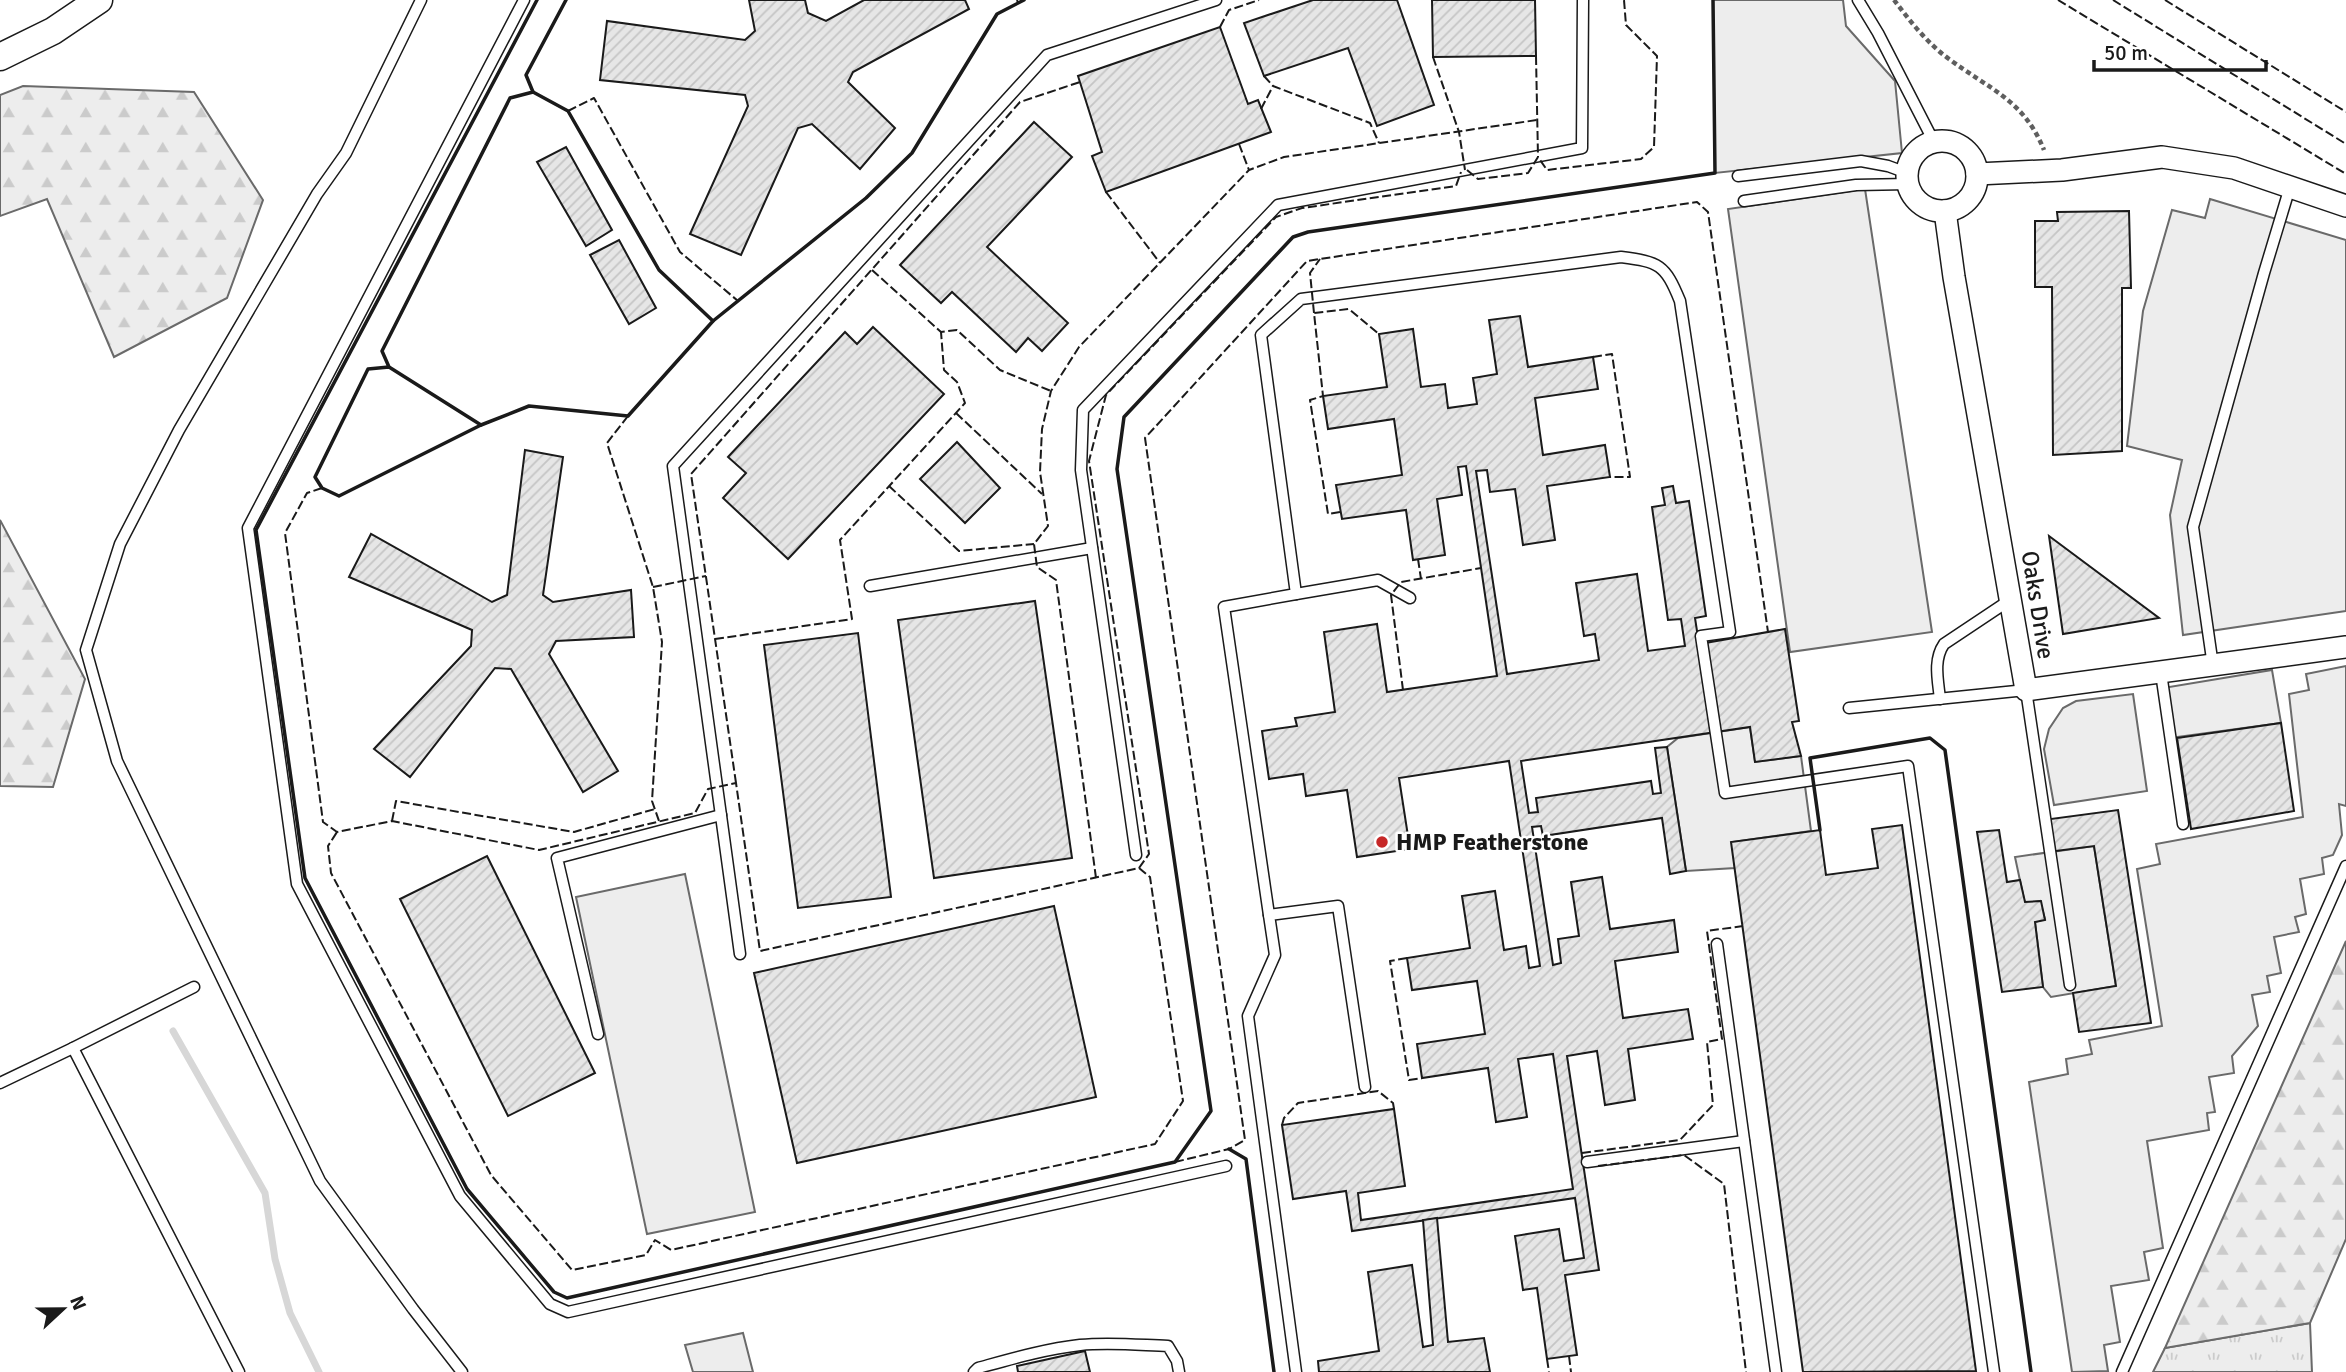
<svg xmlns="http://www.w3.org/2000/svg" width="2346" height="1372" font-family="Signika,sans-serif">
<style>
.grass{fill:url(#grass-tufts);stroke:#6a6a6a;stroke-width:2}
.forest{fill:url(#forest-firs);stroke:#6a6a6a;stroke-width:2}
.built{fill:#ededed;stroke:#6a6a6a;stroke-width:2}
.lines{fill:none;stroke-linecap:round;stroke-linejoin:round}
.stream{stroke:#d7d7d7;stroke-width:7}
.building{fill:url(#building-hatch);stroke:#1a1a1a;stroke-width:2}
.service-casing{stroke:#1a1a1a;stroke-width:13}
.minor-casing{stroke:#1a1a1a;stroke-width:24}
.tertiary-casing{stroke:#1a1a1a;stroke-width:29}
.path{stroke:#5f5f5f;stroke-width:4.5;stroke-dasharray:5 3.5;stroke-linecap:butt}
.service{stroke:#fff;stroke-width:10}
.minor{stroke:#fff;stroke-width:21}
.tertiary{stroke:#fff;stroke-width:26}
.fence{stroke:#1a1a1a;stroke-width:2;stroke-dasharray:9 3.5;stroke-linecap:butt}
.wall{stroke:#1a1a1a;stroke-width:3.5}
.poi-dot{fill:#c62828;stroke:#fff;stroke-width:2.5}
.labels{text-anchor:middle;stroke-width:5;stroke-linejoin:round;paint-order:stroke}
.street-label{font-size:24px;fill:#1a1a1a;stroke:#fff}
.poi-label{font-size:24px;font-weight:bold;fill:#1a1a1a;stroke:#fff;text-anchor:start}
</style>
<defs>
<pattern id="grass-tufts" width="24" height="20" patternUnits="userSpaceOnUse" patternTransform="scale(1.75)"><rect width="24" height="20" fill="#ededed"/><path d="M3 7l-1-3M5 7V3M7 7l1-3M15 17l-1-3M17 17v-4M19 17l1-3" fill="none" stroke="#cbcbcb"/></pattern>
<pattern id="forest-firs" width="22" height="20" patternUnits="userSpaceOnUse" patternTransform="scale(1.75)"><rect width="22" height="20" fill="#ededed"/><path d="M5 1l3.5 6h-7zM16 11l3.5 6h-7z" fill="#cbcbcb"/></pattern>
<pattern id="building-hatch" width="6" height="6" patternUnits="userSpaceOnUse" patternTransform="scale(1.75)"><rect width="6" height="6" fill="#e6e6e6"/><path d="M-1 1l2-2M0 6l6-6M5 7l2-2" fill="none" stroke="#c5c5c5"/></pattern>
</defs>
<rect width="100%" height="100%" fill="#fff"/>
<polygon class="grass" points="2310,1323 2312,1372 2153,1372 2165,1348"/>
<g class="forest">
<polygon points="23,86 194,92 263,200 227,298 114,357 47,199 0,216 0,95"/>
<polygon points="0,520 85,679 53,787 0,786"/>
<polygon points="2346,941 2346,1239 2310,1323 2165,1348"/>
</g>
<g class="built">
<polygon points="1713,0 1843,0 1846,26 1895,81 1902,153 1715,173"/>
<polygon points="1865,189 1932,632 1790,652 1728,209"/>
<polygon points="2210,199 2346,240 2346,611 2183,635 2170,515 2182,460 2127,446 2143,311 2172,210 2205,218"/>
<polygon points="2346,666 2346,806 2339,804 2342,835 2333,855 2322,858 2324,874 2300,879 2306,914 2295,917 2299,932 2274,937 2281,973 2267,976 2270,992 2252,995 2258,1026 2232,1056 2234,1073 2209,1077 2215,1112 2207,1113 2209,1130 2147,1141 2163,1248 2144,1252 2149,1280 2111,1286 2120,1342 2104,1345 2108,1371 2072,1372 2029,1082 2068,1074 2066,1059 2092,1054 2089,1040 2162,1026 2137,869 2160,864 2156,844 2303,817 2289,694 2309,690 2306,674"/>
<polygon points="2272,670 2281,723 2170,738 2163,688"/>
<polygon points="2133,694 2147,791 2054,805 2044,749 2049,729 2063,708 2076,701"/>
<polygon points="1750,727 1755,762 1801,756 1811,831 1732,842 1735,868 1686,871 1667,747 1678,738"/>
<polygon points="2094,846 2116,986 2051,997 2043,987 2035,922 2045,919 2040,901 2025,904 2015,857"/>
<polygon points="685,874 755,1212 647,1234 576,897"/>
<polygon points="743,1333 753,1372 693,1372 685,1345"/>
</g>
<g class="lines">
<polyline class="stream" points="173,1031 265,1193 275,1259 290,1313 319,1372"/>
</g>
<g class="building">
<polygon points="749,0 805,0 808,13 826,21 864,0 965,0 969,9 853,72 848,82 895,128 860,169 812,124 798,128 741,255 690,234 748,106 745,95 600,80 607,21 745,40 755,31"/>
<polygon points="1313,0 1397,0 1434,105 1377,126 1348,48 1264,76 1244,23"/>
<polygon points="1432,0 1535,0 1536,56 1433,57"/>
<polygon points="1220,27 1248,104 1258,100 1271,132 1106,192 1092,156 1102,152 1078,76"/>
<polygon points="1034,122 1072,157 987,247 1068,323 1042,351 1028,338 1016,352 952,292 941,303 900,265"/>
<polygon points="566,147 612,230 586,246 537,162"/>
<polygon points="2129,211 2131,288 2122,288 2122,451 2053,455 2052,287 2035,287 2035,221 2058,221 2057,212"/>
<polygon points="619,240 656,308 629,324 590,255"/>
<polygon points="1520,316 1528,367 1593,357 1598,389 1535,398 1543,455 1605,445 1610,477 1547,486 1555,540 1523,545 1515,489 1490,492 1487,470 1476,471 1507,674 1599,660 1595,634 1584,636 1576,583 1637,574 1648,651 1685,646 1681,619 1668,620 1652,507 1665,505 1662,488 1673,486 1676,503 1689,501 1706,616 1695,618 1699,644 1785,629 1799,721 1792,722 1801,756 1755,762 1750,727 1521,761 1529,813 1538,812 1536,798 1651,781 1653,794 1661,793 1655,748 1667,747 1686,871 1670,874 1662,818 1543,836 1541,826 1532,827 1553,965 1561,963 1558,939 1579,936 1571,882 1602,877 1610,929 1674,920 1678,952 1615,961 1623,1018 1688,1009 1693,1039 1628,1049 1635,1100 1605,1105 1597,1051 1567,1056 1599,1270 1565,1275 1577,1355 1547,1359 1537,1288 1523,1290 1515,1236 1559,1229 1564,1261 1584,1258 1575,1198 1352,1231 1346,1191 1293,1199 1282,1125 1394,1109 1405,1186 1358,1193 1361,1220 1573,1189 1553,1054 1518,1059 1527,1117 1496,1122 1488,1068 1422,1078 1417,1044 1485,1034 1477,981 1412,990 1407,958 1470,948 1462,896 1495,891 1504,950 1526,946 1529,968 1540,966 1509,761 1399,778 1410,849 1357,857 1347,790 1306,796 1303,774 1269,779 1262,731 1297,726 1295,718 1335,712 1324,632 1377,624 1387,692 1497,676 1466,466 1458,467 1462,495 1437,499 1445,555 1413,560 1406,510 1342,519 1336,485 1402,475 1394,419 1328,429 1323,396 1387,387 1379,334 1413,329 1421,387 1445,384 1448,408 1477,404 1473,378 1497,374 1489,320"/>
<polygon points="873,327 944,394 788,559 723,498 746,473 728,457 845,332 857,344"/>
<polygon points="957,442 1000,488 965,523 920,479"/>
<polygon points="525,450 563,457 543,595 553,602 631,590 634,637 556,641 549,654 618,771 583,792 511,669 495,668 410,777 374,749 471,646 472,630 349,577 371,534 492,602 507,595"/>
<polygon points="2049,536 2159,618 2063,634"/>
<polygon points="1035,601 1072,858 934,878 898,620"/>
<polygon points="858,633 891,897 798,908 764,645"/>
<polygon points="2281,723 2294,811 2191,829 2177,738"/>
<polygon points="2118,810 2151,1023 2079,1032 2073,993 2116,986 2094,846 2048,852 2043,820"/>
<polygon points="1902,825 1976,1371 1803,1372 1731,842 1820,830 1826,875 1878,868 1872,829"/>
<polygon points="1999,830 2007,882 2020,880 2025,902 2041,901 2045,920 2035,922 2043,987 2002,992 1977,832"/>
<polygon points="487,856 595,1073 508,1116 400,899"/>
<polygon points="1054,906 1096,1097 797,1163 754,973"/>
<polygon points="1437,1218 1448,1342 1484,1338 1490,1372 1319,1372 1318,1361 1379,1351 1368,1272 1412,1265 1423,1347 1433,1345 1423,1220"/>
<polygon points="1085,1351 1090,1372 1018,1372 1017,1366"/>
</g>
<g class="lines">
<g class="service-casing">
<g id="service">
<polyline points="421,0 346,153 317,194 179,430 120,544 86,650 117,761 320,1181 413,1309 462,1372"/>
<polyline points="524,0 248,528 297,884 460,1196 550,1304 568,1312 1226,1166"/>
<polyline points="1858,0 1878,33 1934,142"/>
<polyline points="1738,176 1861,161 1888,166 1907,173"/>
<polyline points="1744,201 1856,185 1908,184"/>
<polyline points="870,586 1092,548"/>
<polyline points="1296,594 1378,580 1410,598"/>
<polyline points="2213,666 2193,527 2264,273 2290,187"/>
<polyline points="2161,673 2183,824"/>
<path d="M 1940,699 C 1938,680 1933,660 1944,644 L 2010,600"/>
<polyline points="1849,708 2026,690 2070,985"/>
<polyline points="1136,855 1081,470 1083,410 1278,205 1582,148 1583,0"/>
<path d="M 1269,915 L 1224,607 L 1296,594 L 1261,335 L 1301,299 L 1621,257 C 1659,262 1665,264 1680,301 L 1730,632 L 1701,636 L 1725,793 L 1908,766 L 1994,1372"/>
<polyline points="1717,944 1776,1372"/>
<polyline points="740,954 673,466 1047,55 1216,0"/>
<polyline points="598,1034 557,858 721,815"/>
<polyline points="73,1048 194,987"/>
<polyline points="0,1083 73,1048 239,1372"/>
<polyline points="1587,1162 1744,1141"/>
<path d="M 974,1372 L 978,1368 C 1011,1359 1045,1349 1080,1345 C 1109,1342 1139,1345 1168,1346 L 1177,1361 L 1179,1372"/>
<polyline points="1296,1372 1248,1016 1275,955 1269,915 1338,906 1365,1087"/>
<polyline points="2122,1372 2346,866"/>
</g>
</g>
<g class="minor-casing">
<g id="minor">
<circle cx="1942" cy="176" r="35"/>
<polyline points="1977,174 2062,170 2162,157 2234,168 2346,206"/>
<polyline points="1945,211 1954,277 2026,690 2346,647"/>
</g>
</g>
<g class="tertiary-casing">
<polyline id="tertiary" points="0,57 53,31 99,0"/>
</g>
<path class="path" d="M 1894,0 C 1910,21 1927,43 1949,59 C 1989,89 2024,100 2044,150"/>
<use href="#service" class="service"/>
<use href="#minor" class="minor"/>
<use href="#tertiary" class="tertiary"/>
<g class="fence">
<polyline points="1017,0 1018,3"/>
<polyline points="2058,0 2346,174"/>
<polyline points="2113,0 2346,144"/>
<polyline points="2165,0 2346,112"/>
<polyline points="1220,27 1229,10 1259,0"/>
<polyline points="1536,56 1538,157"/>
<polyline points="1433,57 1459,132 1465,170"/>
<polyline points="1264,76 1273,86"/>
<polyline points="1261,109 1273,86 1370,123 1379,143"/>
<polyline points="568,111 594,98 680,252 738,301"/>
<polyline points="1239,144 1249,170"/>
<polyline points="1467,170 1478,179 1528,173 1538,157 1547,170 1641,159 1654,147 1657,56 1626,25 1624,0"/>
<polyline points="1106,192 1160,263"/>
<polyline points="872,270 941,332 957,330 1000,370 1051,391"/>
<polyline points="1314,313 1310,273 1320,259"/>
<polyline points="1593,357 1612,354 1630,477 1610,477"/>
<polyline points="956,413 1042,494"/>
<polyline points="628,416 607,443 653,587 662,642 652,801 659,821"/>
<polyline points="889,486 959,551 1034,544"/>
<polyline points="322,488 307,493 285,533 323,822 337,832 392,821 539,850 695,813 708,789 736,783 760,951 1139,868 1150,877 1183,1101 1155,1144 671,1250 655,1240 646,1255 572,1270 491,1175 331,873 328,846 337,832"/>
<polyline points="1340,512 1328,514 1310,400 1323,396 1314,313 1349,309 1379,334"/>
<polyline points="1418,559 1421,579"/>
<polyline points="653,587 706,576"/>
<polyline points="715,639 852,619 840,540 965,403 957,382 944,370 941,332"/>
<polyline points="1403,690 1391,595 1401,582 1481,568"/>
<polyline points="736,783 691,474 1020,102 1080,82"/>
<polyline points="392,821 396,801 574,832 655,809"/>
<polyline points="1139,868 1149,854 1089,461 1106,395 1276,217 1302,208 1456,186 1461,172"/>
<polyline points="1096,878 1056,580 1037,567 1034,544 1048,526 1040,472 1042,429 1051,391 1079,347 1249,170 1284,157 1537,120"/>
<polyline points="1407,958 1390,961 1409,1080 1422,1078"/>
<polyline points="1282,1125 1284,1118 1298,1103 1378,1091 1393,1103 1394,1109"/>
<polyline points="1582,1153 1680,1140 1713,1105 1707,1042 1722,1039 1707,931 1743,926"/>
<polyline points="1175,1162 1229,1149 1245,1140 1145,438 1307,261 1697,202 1708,212 1768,632"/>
<polyline points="1598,1166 1684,1155 1724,1184 1746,1372"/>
<polyline points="1569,1356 1571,1372"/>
<polyline points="1547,1359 1549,1372"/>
</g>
<g class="wall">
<polyline points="537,0 256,530 305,878 467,1189 554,1292 567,1298 1175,1162 1211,1111 1117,469 1124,417 1293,237 1308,232 1715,173 1713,0"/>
<polyline points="713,321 866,198 912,153 997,14 1024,0"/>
<polyline points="389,367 368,369 315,477 322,488 339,496 481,425 389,367 382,351 510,98 533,92 526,75 566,0"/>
<polyline points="481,425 529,406 628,416 713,321 659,270 568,111 533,92"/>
<polyline points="1820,830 1810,758 1930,738 1945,750 2031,1372"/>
<polyline points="1229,1149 1246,1159 1274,1372"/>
</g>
</g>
<circle class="poi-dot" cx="1382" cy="842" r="7"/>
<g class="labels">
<g class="street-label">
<text transform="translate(2038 605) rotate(81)" y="8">Oaks Drive</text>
</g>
<g class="poi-label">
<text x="1396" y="850">HMP Featherstone</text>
</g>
</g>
<g transform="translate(63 1309) rotate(68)" stroke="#ffffff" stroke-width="5" paint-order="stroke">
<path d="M0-5L12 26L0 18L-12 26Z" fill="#1a1a1a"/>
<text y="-10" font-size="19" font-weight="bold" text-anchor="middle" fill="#1a1a1a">N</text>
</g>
<path d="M2094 60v10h172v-10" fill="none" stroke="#1a1a1a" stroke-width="3.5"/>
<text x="2104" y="60" font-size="21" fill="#1a1a1a" stroke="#ffffff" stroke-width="5" paint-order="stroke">50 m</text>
</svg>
